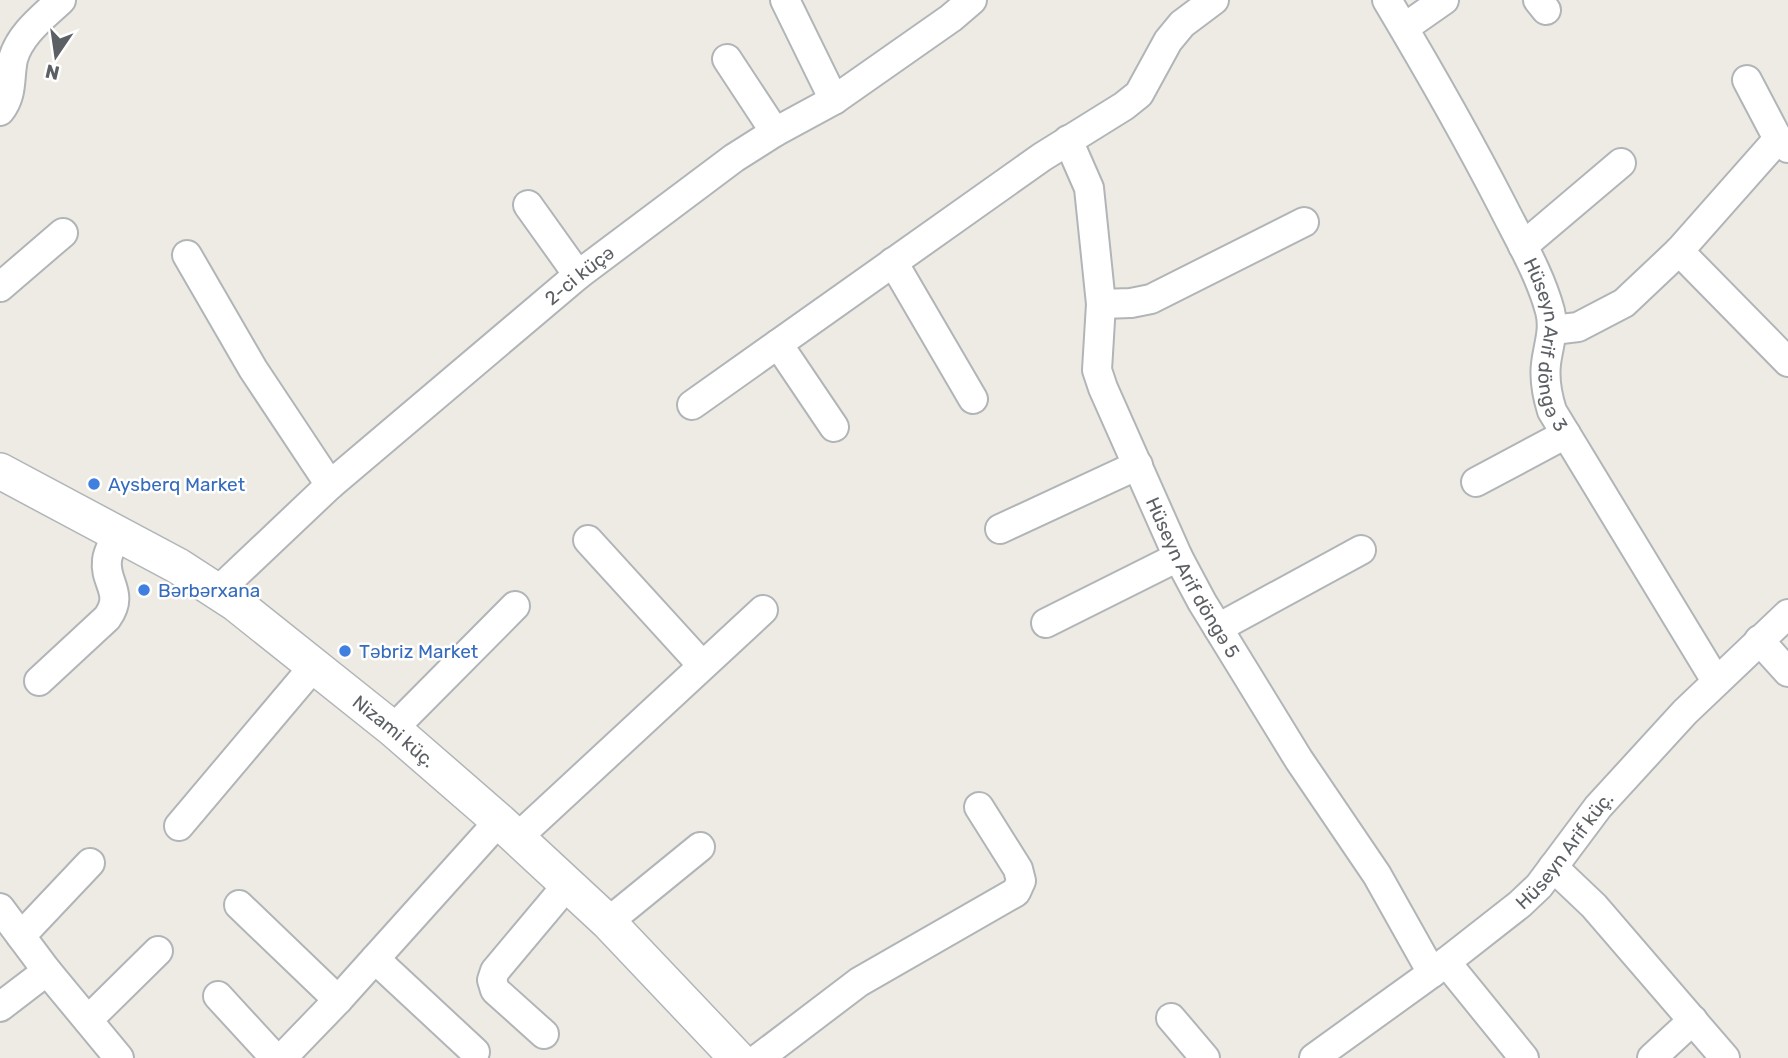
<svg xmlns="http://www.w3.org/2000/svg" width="1788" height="1058" font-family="Rubik,sans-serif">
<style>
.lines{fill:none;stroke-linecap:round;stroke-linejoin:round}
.minor-casing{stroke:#b1b5b8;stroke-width:32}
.tertiary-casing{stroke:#b1b5b8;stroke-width:38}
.minor{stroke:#fff;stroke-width:28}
.tertiary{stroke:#fff;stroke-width:35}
.shop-dot{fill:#3f7fe0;stroke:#fff;stroke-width:2.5}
.labels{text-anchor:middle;stroke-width:5;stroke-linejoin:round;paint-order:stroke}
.street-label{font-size:19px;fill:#5c6064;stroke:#fff}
.shop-label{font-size:19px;fill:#366cbe;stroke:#fff;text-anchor:start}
</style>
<rect width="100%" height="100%" fill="#eeebe4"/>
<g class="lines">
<g class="minor-casing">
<g id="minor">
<polyline points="785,0 834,100"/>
<path id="s1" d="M 1387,0 C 1427,67 1466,135 1502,205 C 1519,239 1540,274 1550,311 C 1555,330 1548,346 1546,364 C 1544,381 1547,395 1552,411 L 1716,681"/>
<polyline points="1538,0 1546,10"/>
<polyline points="1404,28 1444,0"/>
<polyline points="727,59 775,132"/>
<polyline points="1747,80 1778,139"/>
<path d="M 0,111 C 13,95 9,78 13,59 C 20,34 43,17 61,0"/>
<path id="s2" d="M 1068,140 L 1089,188 L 1101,304 L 1097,370 L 1103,388 L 1178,557 L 1202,602 L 1299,760 L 1377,875 L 1432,973"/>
<polyline points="528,205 578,275"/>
<polyline points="1523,246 1621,163"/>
<polyline points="1679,251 1788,362"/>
<polyline points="187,255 253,369 330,485"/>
<polyline points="893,262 973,399"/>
<polyline points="0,287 63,233"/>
<polyline points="1101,304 1131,303 1151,299 1304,222"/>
<polyline points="1553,330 1578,327 1624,303 1679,251 1778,139 1788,148"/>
<polyline points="778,344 834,427"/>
<polyline points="692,405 1042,157 1124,106 1139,94 1168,41 1182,24 1214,0"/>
<polyline points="1476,482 1566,434"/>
<polyline points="1000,529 1138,465"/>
<polyline points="588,540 702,665"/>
<path id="s3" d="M 218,591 L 330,485 L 578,275 L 734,158 L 775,132 L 834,100 L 951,18 L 972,0"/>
<polyline points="1046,623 1178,557"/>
<polyline points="1218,628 1361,550"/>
<polyline points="1759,640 1788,672"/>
<path d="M 39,681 L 107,618 C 125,593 104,583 107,560 C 108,551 114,542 117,534"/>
<polyline points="393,729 515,606"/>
<polyline points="179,826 314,666"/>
<polyline points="518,837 763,610"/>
<polyline points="1553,867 1594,906 1725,1058"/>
<polyline points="239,905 338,1000"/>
<polyline points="0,908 47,971 119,1058"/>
<polyline points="608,922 700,847"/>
<polyline points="21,936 90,863"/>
<polyline points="375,959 475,1052"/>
<polyline points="1446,962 1524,1058"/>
<polyline points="218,996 275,1058"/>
<polyline points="0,1007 47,971"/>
<polyline points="1171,1018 1205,1058"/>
<polyline points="88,1020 158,951"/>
<polyline points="544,1034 495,990 492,980 495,971 568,884"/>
<polyline points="282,1058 338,1000 499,821"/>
<polyline points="759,1058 859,982 1016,892 1021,881 1018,869 979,807"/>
<path id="s4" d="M 1314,1058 L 1432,973 L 1520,904 L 1539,886 L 1598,807 L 1685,712 L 1788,614"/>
<polyline points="1652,1058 1693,1020"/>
</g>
</g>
<g class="tertiary-casing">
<g id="tertiary">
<path id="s5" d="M 0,471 L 178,566 L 235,603 L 393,729 L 499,821 L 608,922 L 737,1058"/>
</g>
</g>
<use href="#minor" class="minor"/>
<use href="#tertiary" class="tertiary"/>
</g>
<g class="shop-dot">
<circle cx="94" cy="484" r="7"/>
<circle cx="144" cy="590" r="7"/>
<circle cx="345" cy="651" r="7"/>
</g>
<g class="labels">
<g class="street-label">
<text dy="7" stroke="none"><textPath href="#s3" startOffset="480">2-ci küçə</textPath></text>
<text dy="7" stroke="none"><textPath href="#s1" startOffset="385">Hüseyn Arif döngə 3</textPath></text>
<text dy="7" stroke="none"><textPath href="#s2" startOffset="464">Hüseyn Arif döngə 5</textPath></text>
<text dy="7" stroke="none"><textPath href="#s5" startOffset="474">Nizami küç.</textPath></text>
<text dy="7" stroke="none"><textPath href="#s4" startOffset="327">Hüseyn Arif küç.</textPath></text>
</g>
<g class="shop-label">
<text x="108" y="491">Aysberq Market</text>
<text x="158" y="597">Bərbərxana</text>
<text x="359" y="658">Təbriz Market</text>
</g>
</g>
<g transform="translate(56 56) rotate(193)" stroke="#ffffff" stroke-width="5" paint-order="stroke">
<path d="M0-5L12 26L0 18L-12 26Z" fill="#5c6064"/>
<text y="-10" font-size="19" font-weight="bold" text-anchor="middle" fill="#5c6064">N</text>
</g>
</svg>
